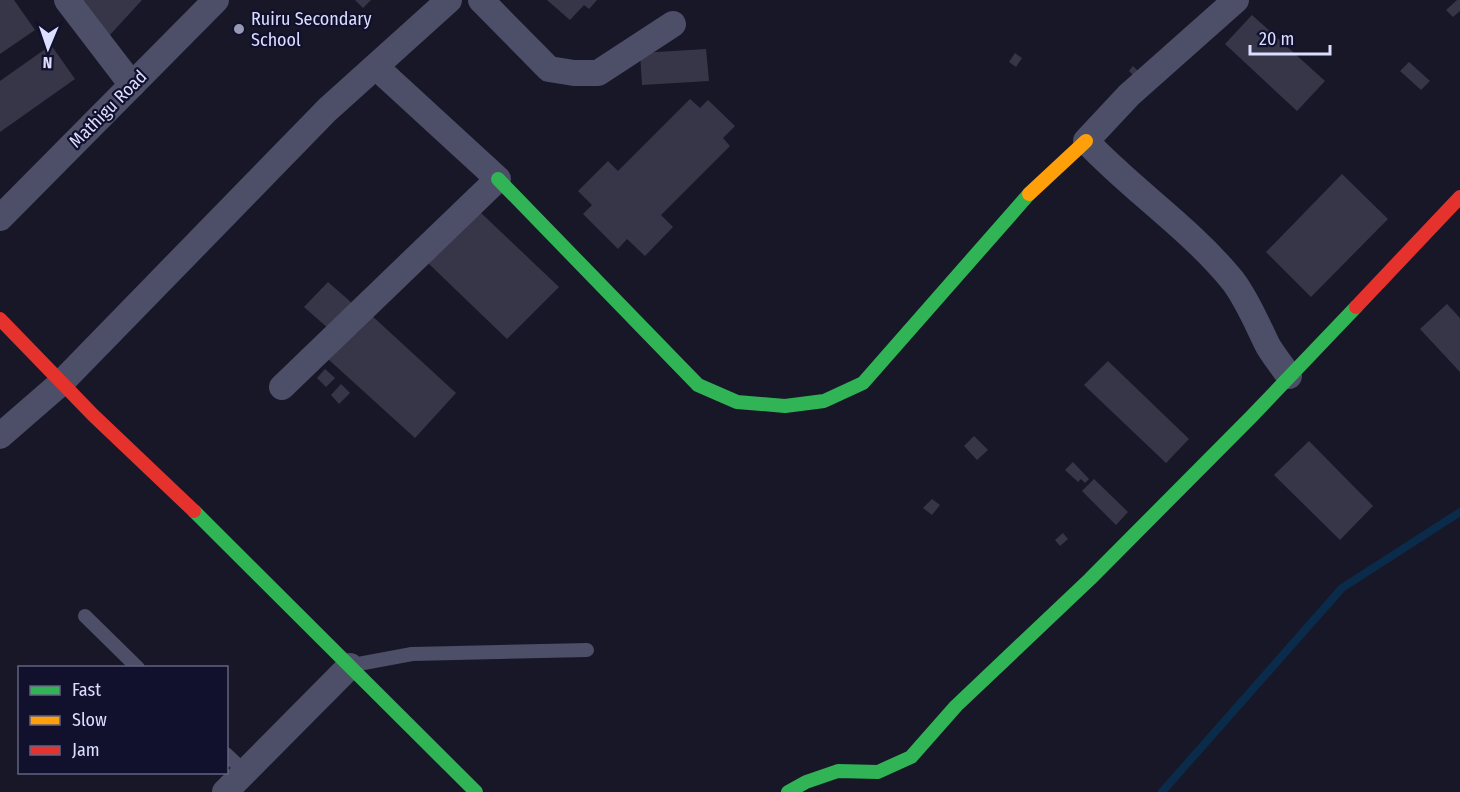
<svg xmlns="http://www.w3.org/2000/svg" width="1460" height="792" font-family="'Fira Sans Condensed',sans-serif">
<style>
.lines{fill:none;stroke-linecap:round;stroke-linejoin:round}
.stream{stroke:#0b2b4a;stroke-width:8}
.building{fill:#363648}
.lane{stroke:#4c4f67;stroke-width:14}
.street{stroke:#4c4f67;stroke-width:26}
.fast{stroke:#30b455;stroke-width:14}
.slow{stroke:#ff9f0a;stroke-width:14}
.jam{stroke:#e5322d;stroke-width:14}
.poi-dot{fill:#9798b3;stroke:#11112d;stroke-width:2}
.labels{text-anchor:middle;stroke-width:4.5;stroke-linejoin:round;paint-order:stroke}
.poi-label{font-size:18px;fill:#dcdeff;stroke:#11112d;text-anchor:start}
.street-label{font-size:18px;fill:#dcdeff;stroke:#11112d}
</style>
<rect width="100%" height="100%" fill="#171727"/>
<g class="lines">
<polyline class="stream" points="1162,792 1342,588 1460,512"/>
</g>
<g class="building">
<polygon points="0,0 14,0 35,30 0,54"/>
<polygon points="75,0 142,0 108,37"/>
<polygon points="355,0 371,0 363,8"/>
<polygon points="547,0 597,0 589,9 584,5 570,20"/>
<polygon points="1457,0 1460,0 1460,11 1453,17 1446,10"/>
<polygon points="1252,15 1325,81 1297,111 1225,44"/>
<polygon points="51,45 75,79 0,132 0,81"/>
<polygon points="706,49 709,81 642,85 640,53"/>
<polygon points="1015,53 1022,58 1016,67 1009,62"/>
<polygon points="1409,62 1430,81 1421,90 1400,71"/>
<polygon points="1133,66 1139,72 1134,76 1129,71"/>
<polygon points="690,99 700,108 708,100 735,126 723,138 730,146 661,215 673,227 645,256 627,239 618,249 583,214 592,205 578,191 608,161 618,171"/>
<polygon points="1342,174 1388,219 1311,297 1266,252"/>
<polygon points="479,211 559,287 507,339 428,263"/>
<polygon points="328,282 353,304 329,329 304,307"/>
<polygon points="1447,304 1460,318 1460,372 1420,329"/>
<polygon points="370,314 456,393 415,438 328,359"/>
<polygon points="1108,361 1189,439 1166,463 1084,385"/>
<polygon points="325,369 335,378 326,387 317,378"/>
<polygon points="341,384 350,393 339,404 331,395"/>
<polygon points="974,436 988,450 977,460 964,446"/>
<polygon points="1309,441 1373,506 1340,540 1274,475"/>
<polygon points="1073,462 1089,479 1085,483 1081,479 1078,482 1065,470"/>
<polygon points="1094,479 1128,512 1116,525 1082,491"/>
<polygon points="932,499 940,505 932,515 923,508"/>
<polygon points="1063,533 1068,539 1060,546 1055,540"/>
</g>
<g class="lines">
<g class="lane">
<polyline points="85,616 138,668"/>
<polyline points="353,665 412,654 587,650"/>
<polyline points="226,754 245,772"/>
</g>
<g class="street">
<polyline points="67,0 132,85"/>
<polyline points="481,0 549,69 574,73 598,73 673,24"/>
<path d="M 1236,0 L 1129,95 L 1086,141 C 1132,190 1190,228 1233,281 C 1248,301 1257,324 1268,346 C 1274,356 1282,366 1289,376"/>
<polyline points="0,218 216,0"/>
<polyline points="282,387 498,179 376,67"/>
<polyline points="0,436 61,383 327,110 449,0"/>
<polyline points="225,792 350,666"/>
</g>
<g class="fast">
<polyline points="498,179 698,385 737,402 785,406 824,401 863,383 1029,194"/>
<polyline points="194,511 476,792"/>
<polyline points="788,792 806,782 838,771 878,772 911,757 956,706 1090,579 1252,416 1356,307"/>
</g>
<polyline class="slow" points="1029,194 1086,141"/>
<g class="jam">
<polyline points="1356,307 1460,197"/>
<polyline points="0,319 93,415 194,511"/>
</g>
</g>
<circle class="poi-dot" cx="239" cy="29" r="6"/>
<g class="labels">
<g class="poi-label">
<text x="251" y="25">Ruiru Secondary<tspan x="251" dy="21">School</tspan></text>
</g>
<g class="street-label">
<text transform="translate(108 109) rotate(-45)" y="6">Mathigu Road</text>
</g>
</g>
<rect x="18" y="666" width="210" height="108" fill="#11112d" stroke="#626381" stroke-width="1.5"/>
<rect x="30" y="686" width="30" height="9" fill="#30b455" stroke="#626381" stroke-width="1.5"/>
<text x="72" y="696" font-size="18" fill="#dcdeff">Fast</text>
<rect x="30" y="716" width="30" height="9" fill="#ff9f0a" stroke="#626381" stroke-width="1.5"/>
<text x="72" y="726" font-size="18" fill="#dcdeff">Slow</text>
<rect x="30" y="746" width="30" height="9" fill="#e5322d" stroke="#626381" stroke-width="1.5"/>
<text x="72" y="756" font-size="18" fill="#dcdeff">Jam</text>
<g transform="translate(48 48) rotate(182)" stroke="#11112d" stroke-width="4.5" paint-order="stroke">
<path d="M0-4.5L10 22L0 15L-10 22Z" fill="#dcdeff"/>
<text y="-9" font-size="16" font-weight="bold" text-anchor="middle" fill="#dcdeff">N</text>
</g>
<path d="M1250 45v9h80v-9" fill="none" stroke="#dcdeff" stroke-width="3"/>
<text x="1259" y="45" font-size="18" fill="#dcdeff" stroke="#11112d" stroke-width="4.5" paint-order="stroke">20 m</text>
</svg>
